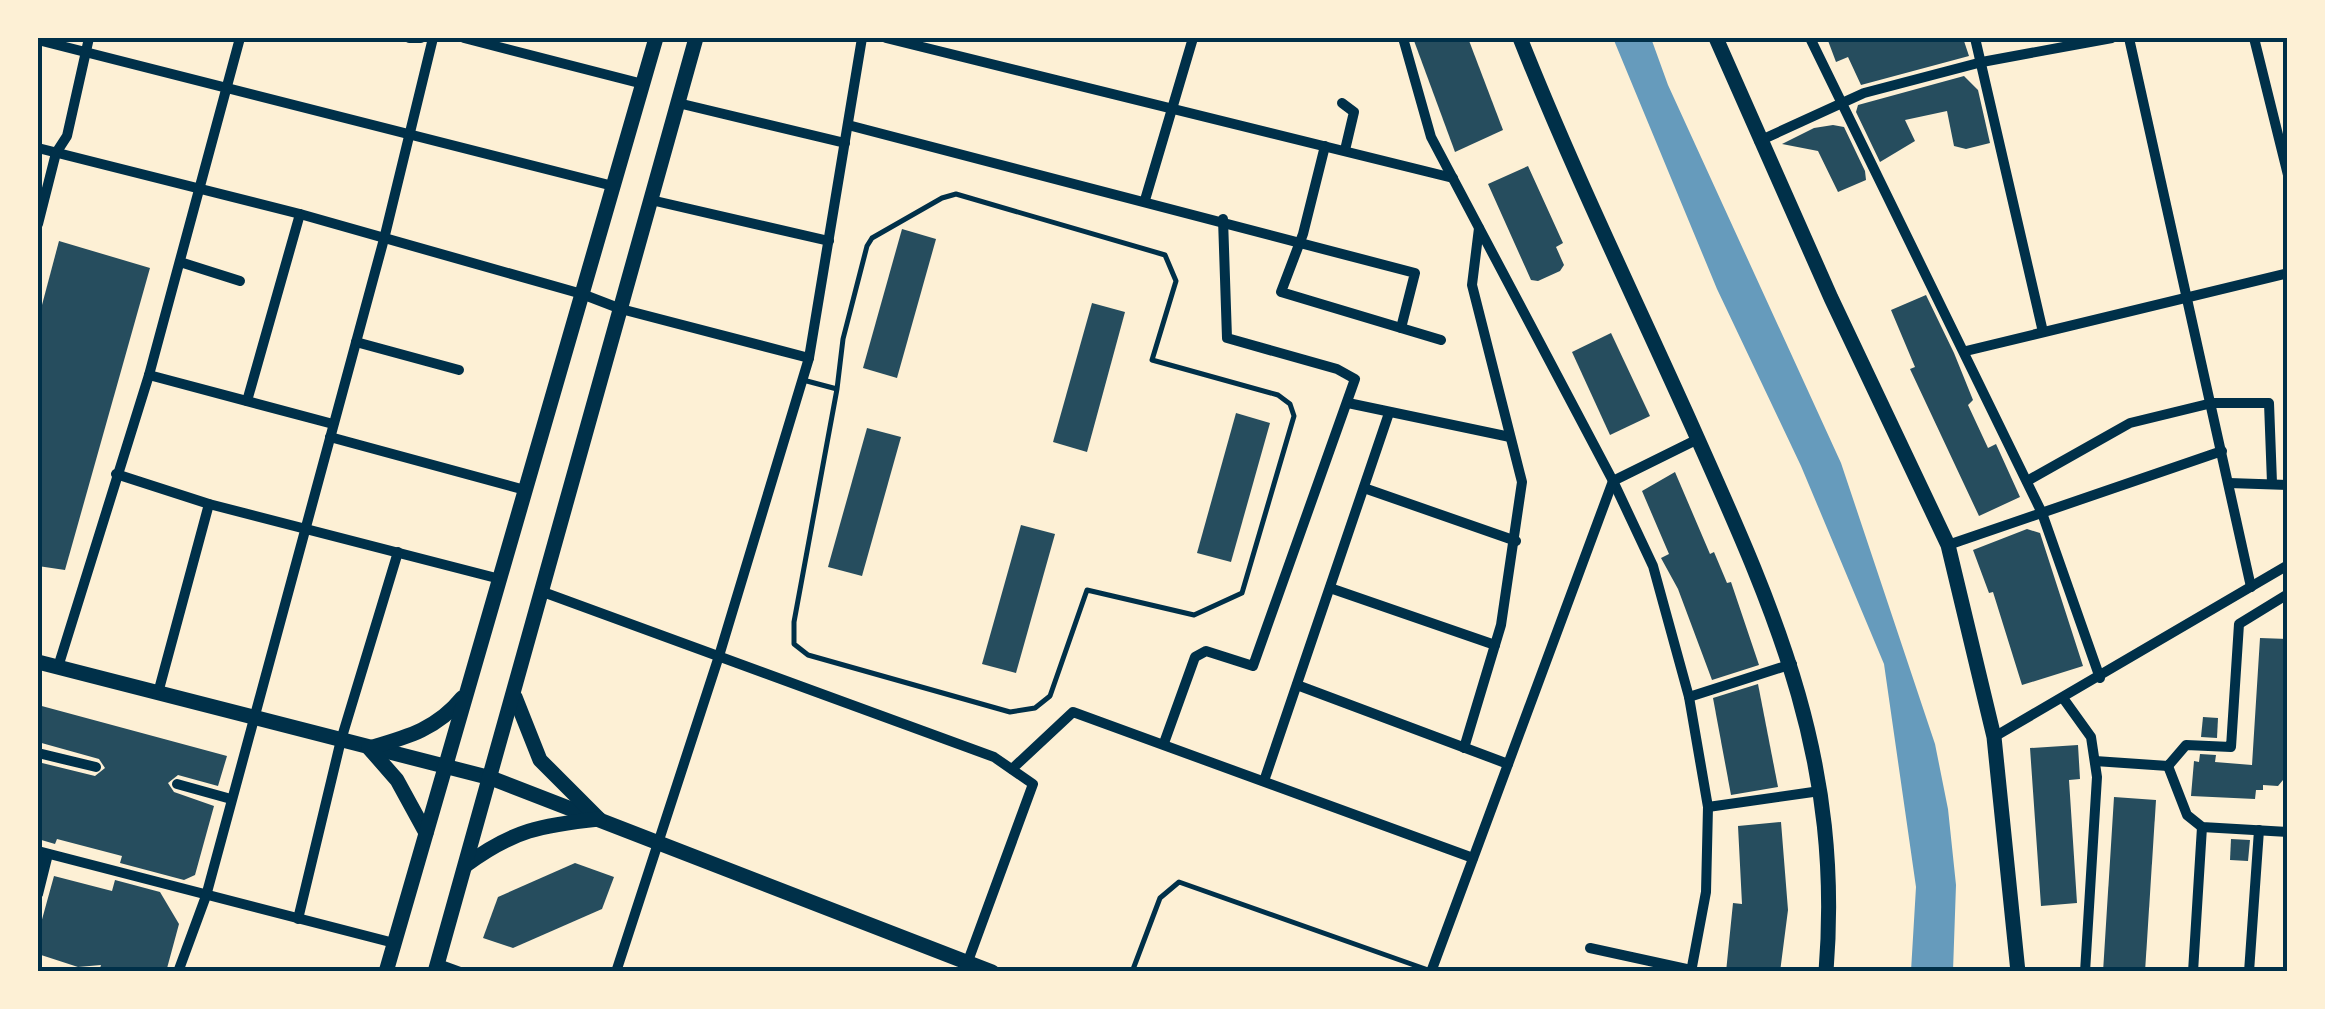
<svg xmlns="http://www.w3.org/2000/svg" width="2325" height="1009" font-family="Overpass,sans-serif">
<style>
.water{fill:#669bbc}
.building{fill:#264d5e}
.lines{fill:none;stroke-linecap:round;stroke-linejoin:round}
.service{stroke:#003049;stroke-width:5}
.minor{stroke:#003049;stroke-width:10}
.secondary{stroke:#003049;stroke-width:15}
.primary{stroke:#003049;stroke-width:15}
.neatline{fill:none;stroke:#003049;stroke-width:4}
</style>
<rect width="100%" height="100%" fill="#fdf0d5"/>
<polygon class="water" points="1613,38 1651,38 1668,85 1841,463 1935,744 1948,809 1956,885 1953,971 1911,971 1916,887 1884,664 1801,466 1717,289"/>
<g class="building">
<polygon points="1413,38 1468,38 1503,130 1455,152"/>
<polygon points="1827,38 1963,38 1969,56 1861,85 1848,57 1836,62"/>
<polygon points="1964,76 1978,90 1990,143 1966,149 1954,146 1947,111 1905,120 1915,141 1880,162 1856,112 1858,105"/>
<polygon points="1833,125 1844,127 1865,171 1866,180 1838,192 1818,151 1782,144 1814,128"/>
<polygon points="1528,166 1563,243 1556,247 1564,265 1560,271 1538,281 1531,280 1488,184"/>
<polygon points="902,229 936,239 897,378 863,368"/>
<polygon points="59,241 150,268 65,570 38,566 38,320"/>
<polygon points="1926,295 1954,353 1973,400 1968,405 1988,448 1996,444 2020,497 1979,516 1910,369 1915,367 1891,310"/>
<polygon points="1092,303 1125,312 1087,452 1053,442"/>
<polygon points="1611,333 1650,416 1610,435 1572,352"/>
<polygon points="1236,413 1270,423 1231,562 1197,553"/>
<polygon points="867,428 901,437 862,576 828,567"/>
<polygon points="1675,472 1710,554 1714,552 1727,583 1731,582 1759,665 1712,680 1678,589 1661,558 1669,554 1642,491"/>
<polygon points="1021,525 1055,534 1016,673 982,664"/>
<polygon points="2027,529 2040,533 2083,666 2022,685 1993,592 1989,593 1973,550"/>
<polygon points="2260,638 2288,639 2288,774 2278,786 2263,785 2263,790 2256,790 2255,799 2191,796 2194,761 2199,762 2200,754 2216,755 2215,762 2252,765"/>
<polygon points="1758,684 1778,787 1731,795 1713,698"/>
<polygon points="38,705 227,756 218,786 178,775 168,783 174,792 214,806 195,875 184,880 120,863 122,856 57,839 55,844 38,839 38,762 95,776 105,768 99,759 38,742"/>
<polygon points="2203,717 2218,718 2217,738 2201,737"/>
<polygon points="2078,745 2080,779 2069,780 2077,903 2041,906 2030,748"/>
<polygon points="2114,797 2156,800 2145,972 2103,972"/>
<polygon points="1781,822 1788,910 1780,972 1726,972 1733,903 1742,904 1738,826"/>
<polygon points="2231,839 2250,840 2248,861 2230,860"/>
<polygon points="575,863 614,877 602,909 513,948 483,938 498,897"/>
<polygon points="54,876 112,891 115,880 160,892 179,924 166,972 99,972 101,965 78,967 38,954 38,934"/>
</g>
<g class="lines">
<g class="service">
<polyline points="803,380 837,389 794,622 794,644 808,655 1010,712 1035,708 1050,696 1087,590 1194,615 1242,593 1294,416 1290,404 1278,395 1152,360 1176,281 1165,255 956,194 942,198 872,238 867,246 843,339 837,389"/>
<polyline points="1132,972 1160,898 1179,882 1431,971"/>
</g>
<g class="minor">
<polyline points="409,38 421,38"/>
<polyline points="464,38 643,84"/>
<polyline points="886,38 1453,178"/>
<polyline points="1403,38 1431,137 1613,481 1653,566 1689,697 1708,807 1706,892 1691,972"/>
<polyline points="1810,38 2042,513 2100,678"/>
<polyline points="1975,38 2043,332"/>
<polyline points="2129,38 2251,587"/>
<polyline points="2254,38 2288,175"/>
<polyline points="38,40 613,186"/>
<polyline points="678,103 845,143"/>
<polyline points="1342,103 1354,112 1345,150"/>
<polyline points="848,125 1415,273 1401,328"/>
<polyline points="1759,141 1864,93 1982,62 2112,38"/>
<polyline points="1325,146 1303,234 1281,292 1441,340"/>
<polyline points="38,148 300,214 582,294 621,309 809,358"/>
<polyline points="651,200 829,241"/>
<polyline points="1145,200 1193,38"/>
<polyline points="38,224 56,153 67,136 89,38"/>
<polyline points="180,262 240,281"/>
<polyline points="356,342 459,370"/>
<polyline points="1966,351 2288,273"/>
<polyline points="149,375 333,424"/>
<polyline points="247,401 300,214"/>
<polyline points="1348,403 1510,437"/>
<polyline points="330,437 525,490"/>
<polyline points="116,474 209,504 500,579"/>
<polyline points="2027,481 2130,423 2212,403 2269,403 2272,483"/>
<polyline points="2229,483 2288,485"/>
<polyline points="1364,488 1516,541"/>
<polyline points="1948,545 2222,451"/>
<polyline points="1330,588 1495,645"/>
<polyline points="543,592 994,757 1033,784 964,972"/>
<polyline points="58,667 149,375 240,38"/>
<polyline points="1297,685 1508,764"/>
<polyline points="158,693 209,504"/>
<polyline points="1689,697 1792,664"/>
<polyline points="2063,698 2091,737 2097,777 2085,972"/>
<polyline points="1994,737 2288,565"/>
<polyline points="1164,743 1195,657 1206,651 1253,666 1355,379 1337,369 1227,338 1223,219"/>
<polyline points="1464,748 1501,625 1522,482 1472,285 1479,228"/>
<polyline points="38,753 96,767"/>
<polyline points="2095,761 2168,766 2186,745 2231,747 2239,624 2288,594"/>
<polyline points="2168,766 2187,815 2202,827 2288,832"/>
<polyline points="1012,769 1073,712 1473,858"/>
<polyline points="1264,781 1389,413"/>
<polyline points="177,784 231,799"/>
<polyline points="1708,807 1820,791"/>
<polyline points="38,851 394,943"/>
<polyline points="38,894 48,854"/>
<polyline points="298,919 341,740 398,552"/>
<polyline points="1590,948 1691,970"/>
<polyline points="438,964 460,972"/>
<polyline points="178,972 206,896 384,239 433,38"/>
<polyline points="616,972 719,656 809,358 862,38"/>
<polyline points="1431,972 1613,481 1698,439"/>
<polyline points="2193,972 2202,827"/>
<polyline points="2249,972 2259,830"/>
</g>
<polyline class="secondary" points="38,662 491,778 992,972"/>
<g class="primary">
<path d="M 1520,38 C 1572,169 1634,297 1692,426 C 1776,614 1843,759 1826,972"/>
<polyline points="1716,38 1831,298 1948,545 1994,737 2018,972"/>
<polyline points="515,697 540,760 599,819"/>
<path d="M 426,833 L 397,780 L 369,748 C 407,737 437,729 462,698"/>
<path d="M 466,865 C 513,830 542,825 599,819"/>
<polyline points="386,972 656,38"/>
<polyline points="435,972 696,38"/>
</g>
</g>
<rect width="2325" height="1009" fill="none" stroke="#fdf0d5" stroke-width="80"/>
<rect x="40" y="40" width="2245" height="929" class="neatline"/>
</svg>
